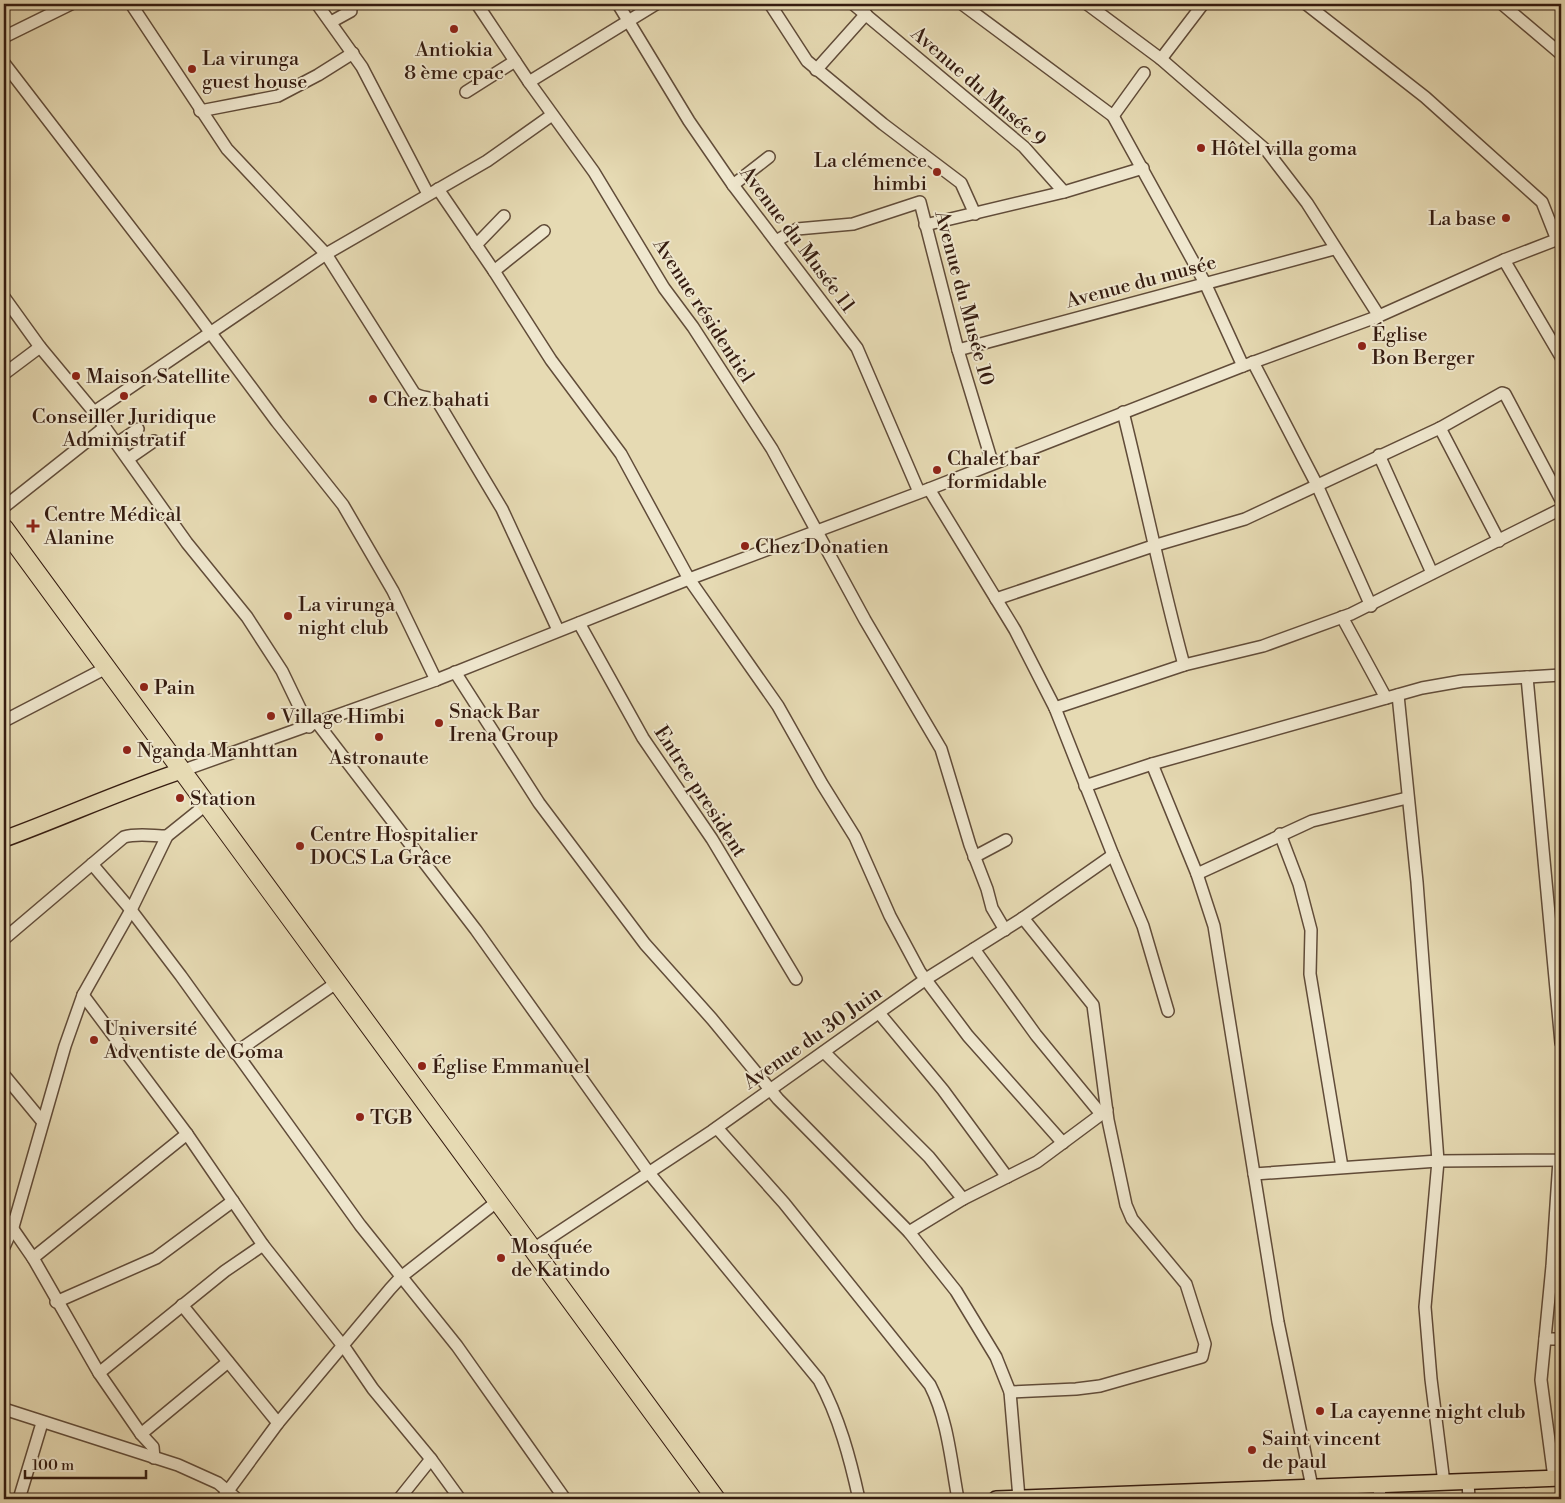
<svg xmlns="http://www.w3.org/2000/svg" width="1565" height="1503" font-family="'Libre Bodoni',serif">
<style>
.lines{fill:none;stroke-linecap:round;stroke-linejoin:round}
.minor-casing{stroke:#614c39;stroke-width:14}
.major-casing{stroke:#351c10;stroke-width:18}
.highway-casing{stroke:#351c10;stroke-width:20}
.minor{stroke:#efe7ce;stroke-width:11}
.major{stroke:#e6dab3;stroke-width:15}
.highway{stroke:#e6dab3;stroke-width:18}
.poi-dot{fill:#8f2418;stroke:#efe7ce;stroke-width:2}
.labels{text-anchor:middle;stroke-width:4;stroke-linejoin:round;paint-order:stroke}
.poi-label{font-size:20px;fill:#351c10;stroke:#efe7ce;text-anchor:start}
.street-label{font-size:20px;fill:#351c10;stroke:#efe7ce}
</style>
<rect width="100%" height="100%" fill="#e6dab3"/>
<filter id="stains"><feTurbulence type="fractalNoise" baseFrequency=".004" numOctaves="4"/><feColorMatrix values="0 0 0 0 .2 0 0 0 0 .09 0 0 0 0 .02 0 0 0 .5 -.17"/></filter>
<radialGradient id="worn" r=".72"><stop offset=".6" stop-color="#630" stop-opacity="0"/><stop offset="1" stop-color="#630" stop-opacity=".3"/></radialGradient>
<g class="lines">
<g class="minor-casing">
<g id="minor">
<path d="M 131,4 L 227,149 L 326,254 L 414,393 C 421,399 431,396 438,402 L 502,509 L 558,630"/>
<polyline points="317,4 362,67 428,194"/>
<polyline points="477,4 529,82 594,172 664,288 693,327 772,449 865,620 941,749 970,845 987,889 992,908 1005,930"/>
<polyline points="618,4 689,121 733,185 857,348 919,492"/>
<polyline points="770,4 807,61 883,124 961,183 975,214"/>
<polyline points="853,4 1024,147 1064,192"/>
<polyline points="962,4 1113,116 1205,283 1243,366"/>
<polyline points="1087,4 1161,59 1267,151 1307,203 1379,316"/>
<polyline points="1306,4 1425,97 1542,202 1557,240"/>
<polyline points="1502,4 1561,54"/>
<polyline points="331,22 351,11"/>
<polyline points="4,37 71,4"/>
<polyline points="1161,59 1203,4"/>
<polyline points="4,63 184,297 277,422 343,505 393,591 436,680"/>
<polyline points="816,70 866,14"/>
<polyline points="529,82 656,4"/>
<polyline points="466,92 515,61"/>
<polyline points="200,111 278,96 318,75 353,53"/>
<polyline points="1113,116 1144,73"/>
<polyline points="733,185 769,157"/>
<polyline points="438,189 494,271 551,360 621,454 689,579 778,706 822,784 855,837 890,916 920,972 968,1036 1063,1143"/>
<polyline points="925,225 1064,192 1143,168"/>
<polyline points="776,241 797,229 853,224 920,202 958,350 992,462"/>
<polyline points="476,245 504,216"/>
<polyline points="1504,260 1561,357"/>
<polyline points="494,271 544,231"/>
<polyline points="4,297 40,347 94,412 187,543 247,617 282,671 309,727"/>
<polyline points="958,350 1334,249"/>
<polyline points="1253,362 1317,485 1371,606"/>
<polyline points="4,374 40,347"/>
<polyline points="94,412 326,254 487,161 552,115"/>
<path d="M 1123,412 C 1144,496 1161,581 1184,665"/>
<polyline points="1440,428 1499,541"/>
<polyline points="117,443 138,429"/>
<polyline points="1379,455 1432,573"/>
<polyline points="128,459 154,441"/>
<polyline points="929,489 1015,630 1055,708 1113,855 1143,926 1168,1011"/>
<polyline points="4,507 105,427"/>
<polyline points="996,599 1153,546 1245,519 1440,428 1502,393 1505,394 1561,500"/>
<polyline points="1342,617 1386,698"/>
<polyline points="579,623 643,738 712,839 796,979"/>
<polyline points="455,672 539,803 645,944 712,1019 778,1099 909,1232 956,1291 996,1357 1010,1392 1019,1498"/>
<polyline points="1527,677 1561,1043"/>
<polyline points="1398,695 1417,882 1438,1161 1425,1307 1431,1379 1444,1483"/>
<polyline points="1055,708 1184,665 1263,646 1351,614 1561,509"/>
<polyline points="4,721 106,668"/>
<path d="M 318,724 L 476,930 L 649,1173 L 819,1380 C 839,1417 850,1458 859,1499"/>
<polyline points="1152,764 1197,874 1214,926 1278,1322 1312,1487"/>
<polyline points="184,770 436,680 689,579 929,489 1243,366 1379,316 1504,260 1561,238"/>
<polyline points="1085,786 1152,764 1422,688 1462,681 1561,675"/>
<polyline points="1280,834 1299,884 1311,930 1310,974 1342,1167"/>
<polyline points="974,857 1006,840"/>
<polyline points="92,864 131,910 181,976 360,1225 457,1346 565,1499"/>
<polyline points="1197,874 1312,821 1407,798"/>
<path d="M 4,939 L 124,837 C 137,833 153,836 167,836"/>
<polyline points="974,949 1036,1035 1101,1114"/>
<polyline points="83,995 187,1134 263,1245 347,1351 373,1389 431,1459 460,1499"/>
<polyline points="879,1013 943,1090 1007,1177"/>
<polyline points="824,1052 929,1157 963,1199"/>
<polyline points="235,1053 336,983"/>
<polyline points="4,1075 42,1121"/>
<path d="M 717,1128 L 784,1203 L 930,1385 C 948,1420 951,1462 958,1499"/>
<polyline points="1254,1174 1438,1161 1559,1160 1561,1158"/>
<polyline points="4,1216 33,1258 99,1373 141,1434 153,1447 154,1458"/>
<polyline points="909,1232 963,1199 1037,1162 1107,1110"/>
<polyline points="4,1247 13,1227 65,1046 83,995 131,910 167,836 208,803"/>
<polyline points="533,1249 712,1131 926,979 1023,918 1113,855"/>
<polyline points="33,1258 187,1134"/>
<polyline points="56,1302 156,1258 233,1201"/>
<polyline points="182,1305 278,1423"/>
<polyline points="1545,1339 1561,1339"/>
<polyline points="99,1373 225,1271 263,1245"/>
<polyline points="1010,1392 1076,1389 1100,1386 1202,1357 1205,1344 1186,1284 1132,1219 1126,1205 1108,1120 1093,1005 1023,918"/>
<polyline points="4,1409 178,1465 218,1483 237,1499"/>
<polyline points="141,1434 228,1362"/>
<polyline points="1554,1478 1541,1380 1552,1266 1559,1160"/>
<polyline points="1468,1482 1469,1499"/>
<polyline points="1379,1485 1380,1499"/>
<polyline points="19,1499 42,1423"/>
<polyline points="222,1499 278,1423 390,1289 401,1277 499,1200"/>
<polyline points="399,1499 431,1459"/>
</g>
</g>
<g class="major-casing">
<g id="major">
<path d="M 4,839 C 64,817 123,790 184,770"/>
<polyline points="996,1499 1561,1478"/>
</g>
</g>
<g class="highway-casing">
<polyline id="highway" points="4,528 716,1499"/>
</g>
<use href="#minor" class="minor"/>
<use href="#major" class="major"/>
<use href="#highway" class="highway"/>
</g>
<g class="poi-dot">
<circle cx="454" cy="29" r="5"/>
<circle cx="192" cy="69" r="5"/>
<circle cx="1201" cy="148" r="5"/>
<circle cx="937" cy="172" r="5"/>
<circle cx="1506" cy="218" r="5"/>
<circle cx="1362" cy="346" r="5"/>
<circle cx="76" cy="376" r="5"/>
<circle cx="124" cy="396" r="5"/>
<circle cx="373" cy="399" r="5"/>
<circle cx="937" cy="470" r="5"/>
<path d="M30.5 518.5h5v5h5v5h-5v5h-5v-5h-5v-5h5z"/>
<circle cx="745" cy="546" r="5"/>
<circle cx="288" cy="616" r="5"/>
<circle cx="144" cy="687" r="5"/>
<circle cx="271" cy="716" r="5"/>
<circle cx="439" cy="723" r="5"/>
<circle cx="379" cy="737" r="5"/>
<circle cx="127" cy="750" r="5"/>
<circle cx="180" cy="798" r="5"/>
<circle cx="300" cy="846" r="5"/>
<circle cx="94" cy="1040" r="5"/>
<circle cx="422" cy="1066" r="5"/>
<circle cx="360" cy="1117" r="5"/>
<circle cx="501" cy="1258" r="5"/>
<circle cx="1320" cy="1411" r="5"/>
<circle cx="1252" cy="1450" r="5"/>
</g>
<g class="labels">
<g class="poi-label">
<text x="454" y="56" text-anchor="middle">Antiokia<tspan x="454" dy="23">8 ème cpac</tspan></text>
<text x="202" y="65">La virunga<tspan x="202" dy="23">guest house</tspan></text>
<text x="1211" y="155">Hôtel villa goma</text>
<text x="927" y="167" text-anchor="end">La clémence<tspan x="927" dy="23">himbi</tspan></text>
<text x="1496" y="225" text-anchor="end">La base</text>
<text x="1372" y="341">Église<tspan x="1372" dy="23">Bon Berger</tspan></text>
<text x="86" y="383">Maison Satellite</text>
<text x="383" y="406">Chez bahati</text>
<text x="124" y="423" text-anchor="middle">Conseiller Juridique<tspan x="124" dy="23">Administratif</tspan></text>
<text x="947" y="465">Chalet bar<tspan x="947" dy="23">formidable</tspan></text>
<text x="44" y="521">Centre Médical<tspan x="44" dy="23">Alanine</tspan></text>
<text x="755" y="553">Chez Donatien</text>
<text x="298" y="611">La virunga<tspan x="298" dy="23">night club</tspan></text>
<text x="154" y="694">Pain</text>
<text x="449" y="718">Snack Bar<tspan x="449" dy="23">Irena Group</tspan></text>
<text x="281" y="723">Village Himbi</text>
<text x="137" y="757">Nganda Manhttan</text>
<text x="379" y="764" text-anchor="middle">Astronaute</text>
<text x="190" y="805">Station</text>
<text x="310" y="841">Centre Hospitalier<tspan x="310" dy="23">DOCS La Grâce</tspan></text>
<text x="104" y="1035">Université<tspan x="104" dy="23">Adventiste de Goma</tspan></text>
<text x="432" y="1073">Église Emmanuel</text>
<text x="370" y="1124">TGB</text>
<text x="511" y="1253">Mosquée<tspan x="511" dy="23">de Katindo</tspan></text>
<text x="1330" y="1418">La cayenne night club</text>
<text x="1262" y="1445">Saint vincent<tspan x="1262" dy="23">de paul</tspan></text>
</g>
<g class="street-label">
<text transform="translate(979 86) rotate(41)" y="7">Avenue du Musée 9</text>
<text transform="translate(798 239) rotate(53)" y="7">Avenue du Musée 11</text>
<text transform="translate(1141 281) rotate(-15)" y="7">Avenue du musée</text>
<text transform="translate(965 298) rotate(75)" y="7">Avenue du Musée 10</text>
<text transform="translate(704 310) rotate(57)" y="7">Avenue résidentiel</text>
<text transform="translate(701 791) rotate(57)" y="7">Entree president</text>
<text transform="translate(812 1037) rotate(-35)" y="7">Avenue du 30 Juin</text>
</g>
</g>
<rect width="1565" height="1503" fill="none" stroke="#e6dab3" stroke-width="20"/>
<rect x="5" y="5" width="1555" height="1493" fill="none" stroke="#351c10" stroke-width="2.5"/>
<rect x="10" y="10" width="1545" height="1483" fill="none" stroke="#351c10"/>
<path d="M25 1470v8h121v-8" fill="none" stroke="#351c10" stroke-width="2.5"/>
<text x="32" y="1470" font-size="15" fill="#351c10" stroke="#efe7ce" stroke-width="4" paint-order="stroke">100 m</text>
<rect width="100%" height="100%" filter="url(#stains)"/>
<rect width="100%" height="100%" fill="url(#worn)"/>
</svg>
